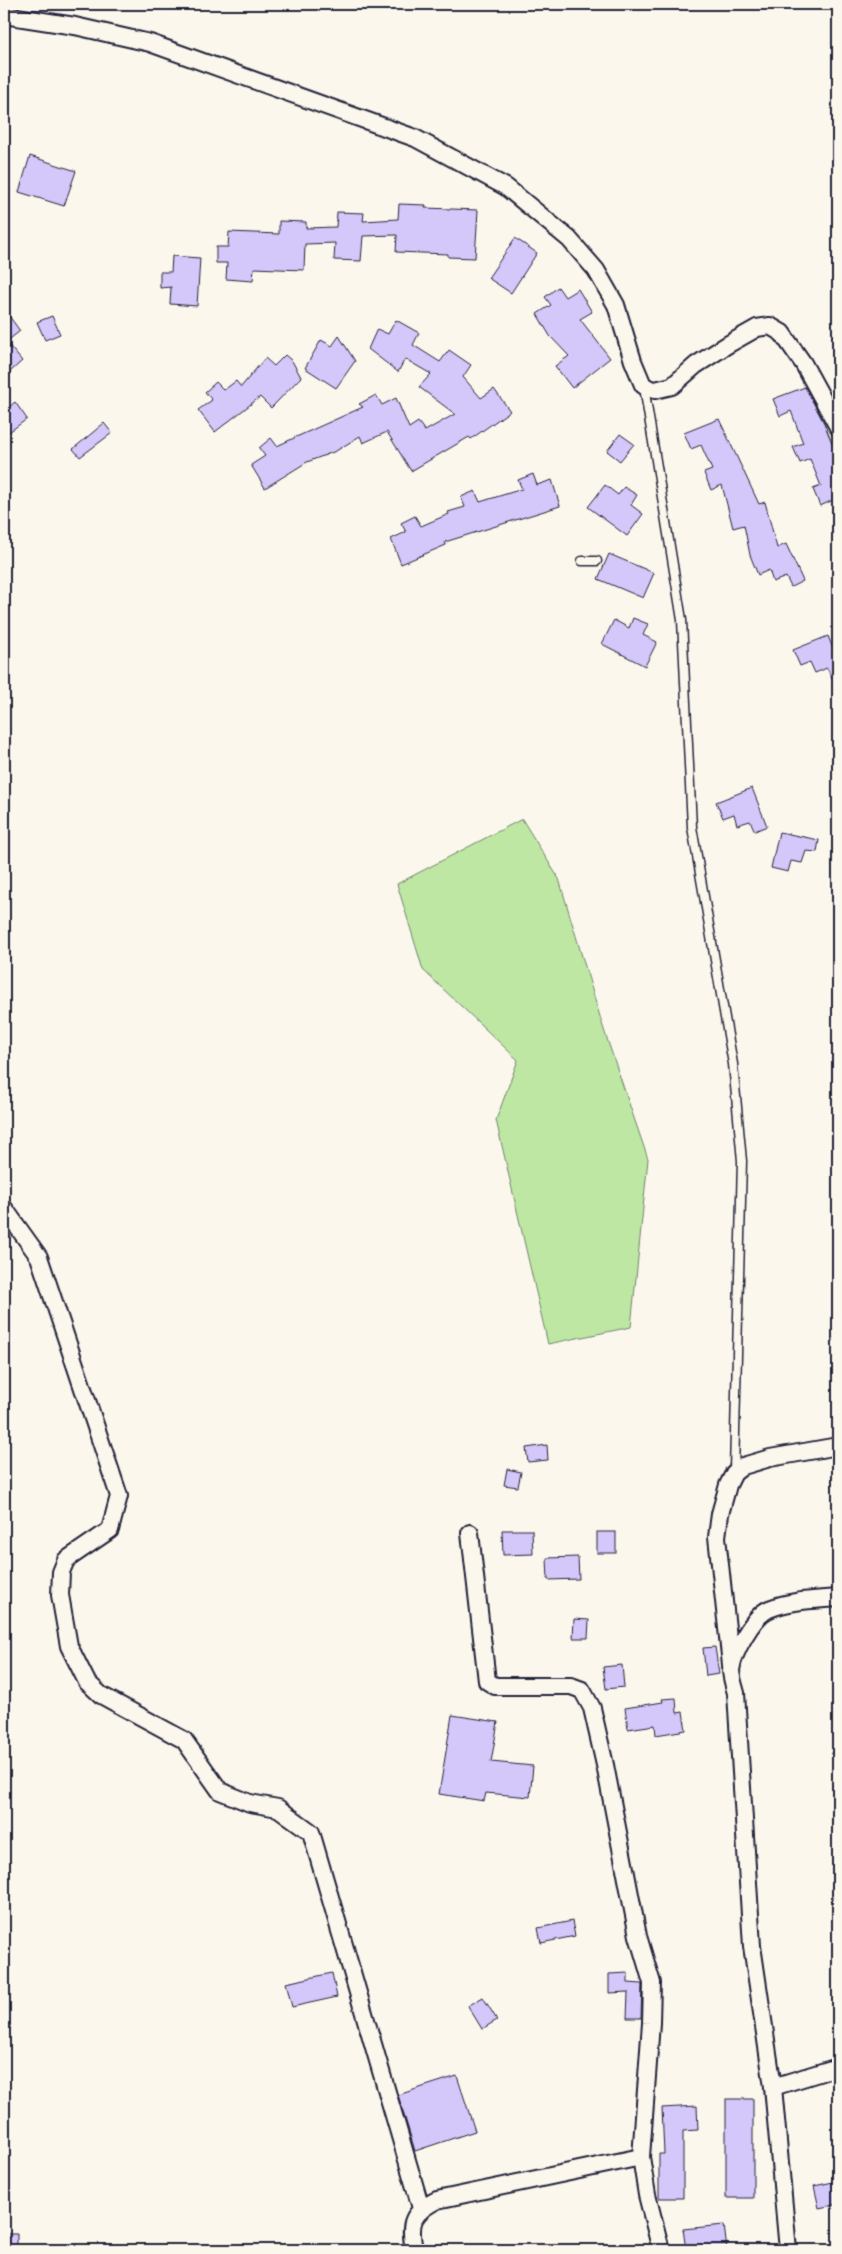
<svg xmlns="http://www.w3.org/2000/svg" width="842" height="2254" font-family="Dekko,sans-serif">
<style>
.green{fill:#bee7a3;stroke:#70846f}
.building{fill:#d4c7f9;stroke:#22223b}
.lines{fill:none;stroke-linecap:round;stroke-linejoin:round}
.lane-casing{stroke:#22223b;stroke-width:11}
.street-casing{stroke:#22223b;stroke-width:20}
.lane{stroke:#fbf7ec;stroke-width:8}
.street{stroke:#fbf7ec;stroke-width:16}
</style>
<rect width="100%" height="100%" fill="#fbf7ec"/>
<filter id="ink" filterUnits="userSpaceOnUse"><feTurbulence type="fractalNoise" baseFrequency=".02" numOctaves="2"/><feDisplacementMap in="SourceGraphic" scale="10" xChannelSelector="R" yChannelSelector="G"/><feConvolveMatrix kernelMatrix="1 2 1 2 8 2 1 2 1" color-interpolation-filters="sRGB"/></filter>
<g filter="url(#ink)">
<polygon class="green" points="522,819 559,879 604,1030 648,1159 631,1327 548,1344 496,1120 518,1060 423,970 397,884"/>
<g class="building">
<polygon points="30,156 76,171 64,206 19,192"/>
<polygon points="399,204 426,205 425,208 478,210 475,258 448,257 448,254 396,252 397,235 363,236 361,261 334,260 335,243 305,244 304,270 254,268 253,281 226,279 227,263 216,263 216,247 228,247 229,232 279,234 279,221 306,222 306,228 336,227 337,212 364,213 363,221 398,219"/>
<polygon points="515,238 537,253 511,293 488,278"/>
<polygon points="172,256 200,258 197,306 170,304 171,287 160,288 160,272 171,272"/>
<polygon points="558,287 565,297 578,289 592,312 580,319 610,358 572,388 555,366 569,356 550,336 537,314 551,305 545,297"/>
<polygon points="4,309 20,331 6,342 22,361 10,372 4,364"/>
<polygon points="52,316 60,334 45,340 37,322"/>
<polygon points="396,320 419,333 413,345 440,362 449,350 471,365 463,377 481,398 494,389 510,411 471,439 469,437 411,471 387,432 363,443 360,436 336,451 307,462 265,488 251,465 265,456 259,448 271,438 277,446 294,438 363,407 359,404 376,395 382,405 396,398 409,428 418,422 425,431 455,414 419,387 431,374 405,359 398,372 368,349 377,329 388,334"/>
<polygon points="339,336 355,361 336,388 305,368 321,340 332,346"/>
<polygon points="285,355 292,361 301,377 271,408 260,397 215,432 198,410 212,400 205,392 216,382 224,390 236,381 241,387 265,358 274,366"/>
<polygon points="805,387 824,423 838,458 838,498 820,506 813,489 821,486 810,459 800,463 793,447 803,443 791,411 780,416 773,399"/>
<polygon points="15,402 27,419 9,432 4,424 4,411"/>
<polygon points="719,419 759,504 765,502 777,548 786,544 803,581 791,587 786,577 773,582 769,570 758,575 750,555 744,525 733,528 722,485 711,490 704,473 712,470 701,445 691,449 684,433"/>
<polygon points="104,423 112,433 80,457 73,449"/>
<polygon points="620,434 634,444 620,461 607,451"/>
<polygon points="533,474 537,485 552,480 560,506 445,542 446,545 401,564 391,539 406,532 401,523 415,516 421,526 449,514 448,512 465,507 461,497 475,491 480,502 522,489 518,480"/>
<polygon points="605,485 618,495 624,487 637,495 631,505 643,514 627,536 588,507"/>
<polygon points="609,554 654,573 643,598 598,579"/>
<polygon points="633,618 648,624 643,635 657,642 645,666 602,644 614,620 629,628"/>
<polygon points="828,636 838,661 838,692 827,668 815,673 810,662 800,666 793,650"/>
<polygon points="752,788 767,826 755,831 750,821 737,825 734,814 723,818 716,802"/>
<polygon points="779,832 819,840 817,852 806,851 802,863 791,861 788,872 771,868"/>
<polygon points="547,1445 548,1460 528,1462 526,1448"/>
<polygon points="507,1469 521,1472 518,1487 504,1485"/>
<polygon points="502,1530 532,1530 533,1554 503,1555"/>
<rect x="597" y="1532" width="19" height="21"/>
<polygon points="578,1557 579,1579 548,1580 547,1558"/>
<polygon points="574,1619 589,1620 588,1638 573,1638"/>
<polygon points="715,1647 719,1674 706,1676 703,1648"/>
<polygon points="622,1665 624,1687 606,1689 603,1667"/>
<polygon points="676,1698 677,1713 683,1712 686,1730 656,1735 655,1725 628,1729 625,1708 663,1702 662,1699"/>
<polygon points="452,1715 498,1722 491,1762 533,1766 530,1797 486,1793 484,1801 439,1794"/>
<polygon points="572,1921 575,1936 541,1943 538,1928"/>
<polygon points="332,1973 337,1997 292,2007 286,1983"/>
<polygon points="628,1973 628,1983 642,1984 641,2018 627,2018 628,1992 609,1993 609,1974"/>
<polygon points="483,1997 497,2020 482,2029 468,2006"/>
<polygon points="457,2076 475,2131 415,2151 398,2095"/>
<rect x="726" y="2099" width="27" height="99"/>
<polygon points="697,2106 698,2130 683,2131 683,2198 659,2198 659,2154 664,2154 662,2108"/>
<polygon points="838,2181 838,2204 819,2208 814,2186"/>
<polygon points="724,2225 727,2250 686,2250 683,2229"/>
<rect x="4" y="2234" width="13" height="16"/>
</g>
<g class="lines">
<g class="lane-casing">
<g id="lane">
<polyline points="644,387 682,620 692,827 733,1064 742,1161 734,1471"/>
<polyline points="582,561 597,561"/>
</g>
</g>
<g class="street-casing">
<g id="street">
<polyline points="4,15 75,26 150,43 415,138 506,187 569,239 596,270 616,305 633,361 643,385 650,389 655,390 672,386 696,365 727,345 757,328 770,326 782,333 803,363 838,427"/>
<polyline points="4,1208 39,1257 119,1496 110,1530 66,1560 61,1572 60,1595 69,1646 87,1682 101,1695 184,1740 220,1791 250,1803 278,1808 311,1832 421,2208"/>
<polyline points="470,1533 487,1681 495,1686 571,1686 582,1690 592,1708 605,1765 638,1936 652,1983 651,2023 641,2157 647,2195 661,2250"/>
<polyline points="731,1665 717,1537 720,1514 728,1485 734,1473 743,1466 770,1458 838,1446"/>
<polyline points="773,2087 838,2067"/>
<path d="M 414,2250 C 409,2223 411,2213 437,2200 L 641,2157"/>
<path d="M 788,2250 L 773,2087 L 752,1946 L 736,1693 C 734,1686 731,1676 731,1670 C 733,1653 753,1616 769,1609 C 790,1600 816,1600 838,1598"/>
</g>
</g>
<use href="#lane" class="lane"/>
<use href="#street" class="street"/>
</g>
</g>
<rect width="842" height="2254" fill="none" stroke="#fbf7ec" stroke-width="20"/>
<rect x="10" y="10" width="822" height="2234" fill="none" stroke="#22223b" stroke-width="2" filter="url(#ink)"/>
</svg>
